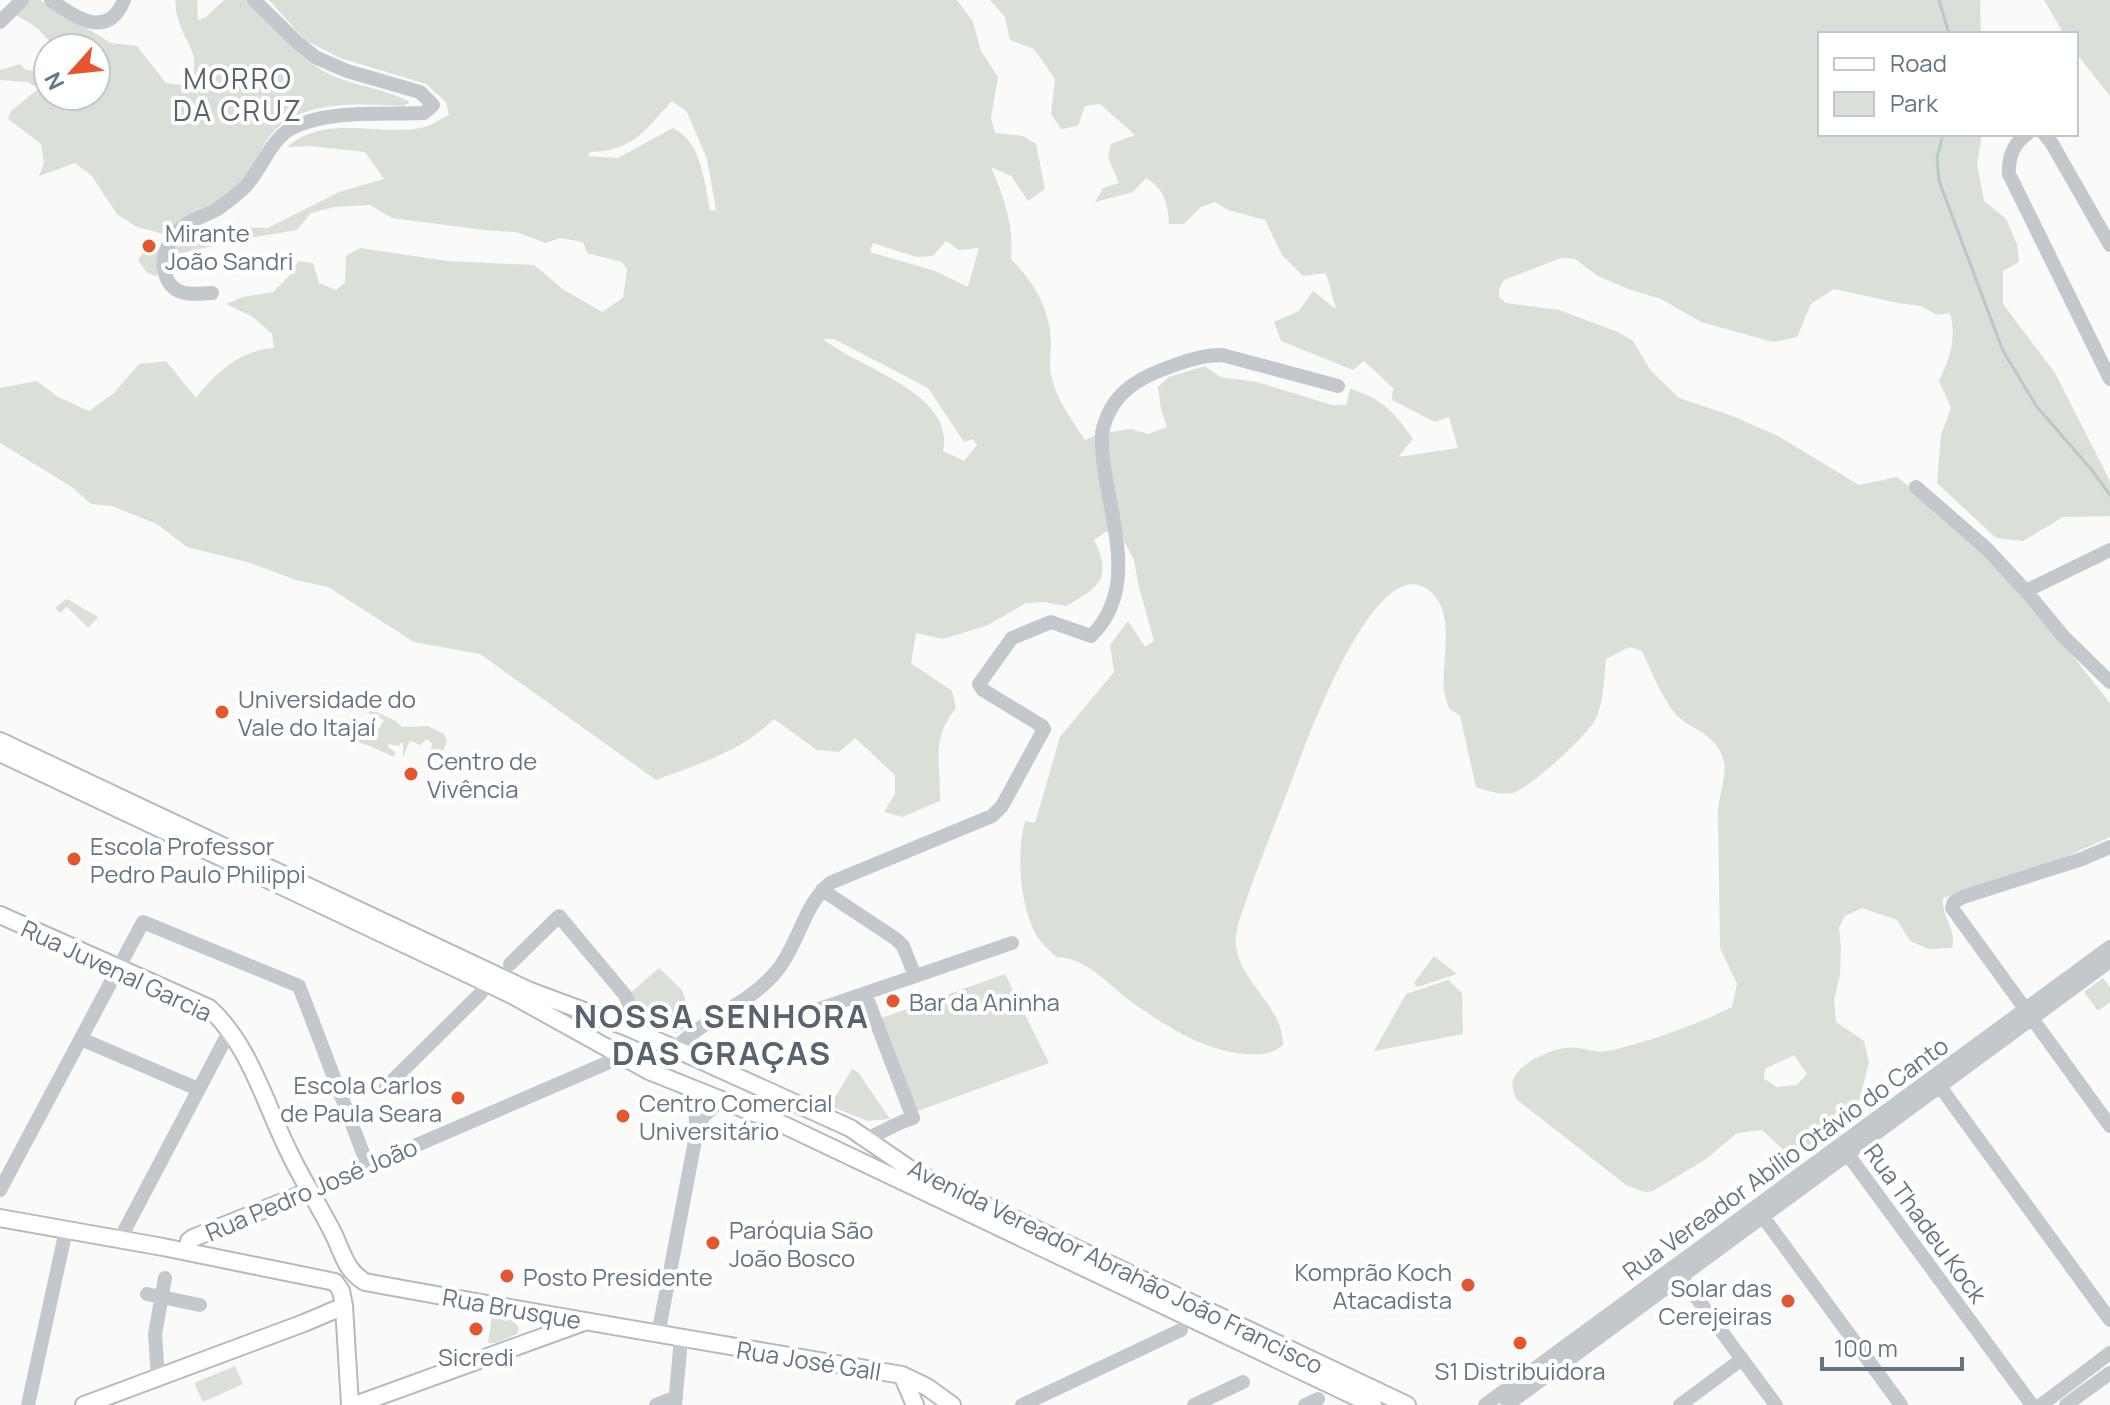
<svg xmlns="http://www.w3.org/2000/svg" width="2110" height="1405" viewBox="0 0 2110 1405" font-family="Manrope,sans-serif">
	<style>
		.green { fill: #dadfd7; fill-rule: evenodd }
		.lines { fill: none; stroke-linecap: round; stroke-linejoin: round }
		.stream { stroke: #bbc7cb; stroke-width: 3 }
		.major-casing { stroke: #b5babe; stroke-width: 20 }
		.minor { stroke: #c3c8cc; stroke-width: 14 }
		.major { stroke: #fff; stroke-width: 16 }
		.poi-dot { fill: #e4572e; stroke: #fff; stroke-width: 3 }
		.labels { text-anchor: middle; dominant-baseline: central; stroke-width: 8; stroke-linejoin: round; paint-order: stroke }
		.poi-label { font-size: 24px; fill: #657683; stroke: #fff; text-anchor: start }
		.street-label { font-size: 24px; fill: #657683; stroke: #fff }
		.quarter-label { font-size: 28px; letter-spacing: 2px; fill: #57646e; stroke: #fff }
		.district-label { font-size: 32px; font-weight: bold; letter-spacing: 2px; fill: #57646e; stroke: #fff }
	</style>
	<rect width="100%" height="100%" fill="#fafaf8"/>
	<!-- green -->
	<path class="green" d="M26,0H40L111,43L137,46L166,83L188,86C204,54 186,47 178,19C176,14 176,6 175,0H197L198,20L206,17L224,0H250C273,25 296,56 327,73C353,86 384,88 410,102L404,106C359,104 292,98 265,143C253,163 246,184 226,199C209,213 187,223 168,235L137,227L117,214L91,175L75,163L39,176L44,163L41,144L8,119L11,111L39,88L27,82L0,80V70L20,64L26,70L42,72L48,63V96H96V48H56L36,27L16,15Z
		M269,0H957L973,22L981,51L998,77L991,118L995,133L1023,136L1036,144L1045,189L1028,201L1011,176L991,167C1004,198 1014,224 1011,259C1034,283 1049,307 1051,341C1051,353 1048,368 1052,379C1058,401 1072,421 1085,440L1098,434L1131,429L1148,434L1167,427L1161,409L1158,387L1169,377L1205,366L1220,377L1257,382L1332,405H1346L1350,389C1381,397 1395,413 1413,439L1398,457L1458,448L1449,417L1435,422L1392,400L1393,388L1364,361L1353,370L1281,341L1274,322L1299,311L1313,291L1336,309L1326,273L1303,276L1282,255L1265,220L1228,210L1215,202L1201,207L1184,224H1169C1168,203 1164,189 1146,178L1133,192L1095,202L1103,188L1119,183L1108,158L1111,144L1135,135L1100,104L1085,106L1078,126L1061,129L1051,114L1055,79L1034,49L1010,40L1005,17L990,0H1980L1981,34H1820V134H1982L1977,164L1984,201L2006,219L2017,244L2019,262L2003,271V304L2055,373L2110,481V516L2063,517L2023,541L1996,538L1937,483L1941,435L1951,408L1939,381C1950,358 1957,338 1950,313L1937,315L1921,306L1898,303L1834,289L1811,304L1797,337L1773,342L1701,322L1661,299L1628,289L1598,276L1575,259L1561,258L1504,280L1499,289V297L1506,303L1559,310L1618,332L1633,341L1651,371L1679,398L1730,415L1778,436L1859,485L1897,477L1971,533L2013,580L2110,703V837L2054,862L1943,898C1941,917 1957,929 1952,948L1929,949L1910,941L1897,920L1862,908L1845,916L1839,928L1841,947L1840,975L1834,1000L1836,1022L1864,1041L1869,1062L1855,1117L1827,1144L1790,1156L1762,1130L1737,1133L1706,1159L1653,1191L1645,1192L1626,1185L1516,1099C1514,1093 1511,1087 1513,1080C1518,1064 1549,1050 1565,1048C1579,1045 1594,1054 1608,1051C1645,1043 1699,1024 1732,1007L1737,984L1720,948L1718,811C1719,797 1727,774 1724,762C1717,731 1687,730 1673,711C1660,693 1651,671 1642,651L1629,647L1606,659C1604,677 1604,703 1595,720C1587,736 1529,789 1512,793C1500,795 1487,791 1476,787L1460,716L1449,708C1447,702 1445,696 1444,691C1441,664 1455,617 1434,595C1377,533 1300,760 1287,793C1274,827 1260,861 1248,895C1245,906 1239,918 1237,930C1227,976 1284,1002 1283,1045C1272,1055 1258,1055 1243,1054C1201,1049 1168,1027 1133,1003C1108,985 1088,958 1056,957C1049,950 1040,942 1035,933C1020,903 1016,854 1025,821L1035,823L1060,737L1114,672L1110,645L1128,621L1145,647L1154,641L1138,583L1134,560L1120,533L1105,532L1094,540C1113,579 1099,587 1066,606L1044,602L1026,603L988,625L943,639L916,633L911,663L952,691L956,708C930,740 941,763 940,801L902,817L884,812L895,794V775L855,738L839,752L817,750L774,719C739,753 700,763 656,780L480,654L414,642L328,587L296,580L251,563L187,547L157,524L112,506L91,504L72,487L0,443V388L37,381L58,397L89,411L113,394L139,364L166,361L196,398C216,372 241,350 274,348L272,334L253,317L226,304L243,297L273,292L290,275L298,261L313,263L319,283L336,290L345,283L346,256L360,248L447,261L534,265L564,290L602,312L623,298L627,270L622,262L587,253L583,242L560,238L546,243L516,232L484,230L392,218L370,205L334,207L311,213L297,230L249,238L182,253L169,262L156,276L147,273L138,260L147,247L158,250L178,245L190,233L208,227L268,228L339,192L384,179L365,152L311,146L287,147C325,114 376,136 421,128C430,127 440,119 449,115L446,102L426,84L340,58L305,40ZM672,101L687,112L707,159L716,210L710,211C705,183 701,141 673,128L618,158L587,156L591,152C633,151 646,129 672,101ZM946,241L959,250L979,248L968,287L935,271L870,252L873,243L916,257L933,256ZM823,339H834L928,388L964,442L973,439L977,445L964,461L943,451C956,393 858,368 823,339ZM1794,1055L1807,1074L1797,1085L1777,1087L1764,1079L1765,1069Z
		M2044,0H2110V96L2076,53V34H2064Z
		M66,599L69,600L98,617L88,628L67,607L60,613L55,608Z
		M368,708L396,721L402,727L428,726L444,734L447,742L440,757L431,750L432,743L427,739L420,745L410,741L403,757V743H400L399,746L388,744V747L395,752L394,757L370,746L340,737L349,718L373,730L375,728L379,729L384,720L366,712Z
		M1434,956L1457,974L1417,987L1414,983Z
		M659,968L682,990L693,1023L676,1033L644,1020L627,996Z
		M1005,974L1049,1063L915,1112L879,1019Z
		M2103,978L2110,987V1002L2098,1011L2084,992Z
		M1448,980L1462,993L1463,1034L1374,1051L1406,994Z
		M852,1069L858,1072L890,1119L868,1121L830,1106Z
		M492,1316L514,1321L519,1328L517,1334L496,1343H488Z
		M235,1366L243,1384L203,1402L194,1383Z"/>
	<g class="lines">
		<!-- stream -->
		<path class="stream" d="M1939,0L1949,34
			M1943,134L1937,158L1939,181L2003,351L2037,407L2091,469L2110,495"/>
		<defs>
			<path id="major" d="M0,741L530,991L627,1027L850,1128L910,1169L936,1182L1407,1405
				M0,753L512,995L649,1071L784,1125L1373,1405
				M0,915L209,1008C250,1045 265,1104 289,1152C302,1180 319,1205 333,1233C343,1253 345,1270 365,1282C544,1315 723,1345 902,1375L927,1387L952,1405
				M0,1218L163,1247L335,1282L341,1291L344,1306L350,1405
				M188,1252L189,1241L193,1238L310,1191
				M902,1375L915,1405
				M84,1405L304,1323L344,1306
				M355,1405L584,1322"/>
		</defs>
		<!-- major casing -->
		<use href="#major" class="major-casing"/>
		<!-- minor -->
		<path class="minor" d="M51,0C75,18 108,40 124,0
			M0,22L22,0
			M2027,134C2013,144 2008,157 2009,174L2110,379
			M2044,134L2051,142L2110,245
			M212,293C196,294 177,297 168,281C157,260 169,235 188,223C197,218 207,215 216,210C227,203 236,195 245,187C261,170 270,141 290,129C327,109 384,115 424,113L433,105L420,92L347,71L315,57L298,43L254,0
			M1916,487L1987,549L2026,591L2063,636L2110,682
			M2026,591L2110,550
			M2110,847L2082,859L1963,897L1954,902L1952,908L2110,1126
			M822,890L896,939L903,946L915,976
			M510,964L559,916L625,995L629,1004L627,1027
			M865,993L913,1118C895,1123 883,1133 867,1138
			M819,1009L1012,943
			M81,1039L198,1089
			M675,1049C705,1017 752,1004 779,968C799,942 804,905 830,883L992,816L1002,806L1044,729L1042,726L983,690L979,684L1012,638L1051,622L1091,636C1147,582 1099,498 1102,433C1110,394 1137,378 1172,366C1189,360 1204,355 1222,355L1338,386
			M1936,1081L2110,1320
			M386,1087L481,993
			M697,1130L703,1117L720,1101
			M1843,1148L2032,1405
			M0,1190L143,922L299,986L368,1166
			M310,1191L607,1063L617,1055
			M1758,1210L1901,1405
			M120,1239L229,1032
			M1676,1270L1776,1405
			M147,1294L200,1305
			M658,1335L697,1130L694,1098L689,1089
			M158,1378L155,1334L165,1278
			M28,1405L66,1230
			M656,1405L676,1397
			M675,1405L681,1339
			M1022,1405L1181,1330
			M1194,1405L1243,1382
			M1305,1405L1318,1399
			M1485,1405L2110,947
			M1507,1405L2110,961
			M1680,1405L1742,1359
			M2041,1405L2110,1353
			M2066,1405L2110,1373"/>
		<!-- major -->
		<use href="#major" class="major"/>
	</g>
	<!-- markers -->
	<g class="poi-dot">
		<circle cx="149" cy="246" r="8"/>
		<circle cx="222" cy="712" r="8"/>
		<circle cx="411" cy="774" r="8"/>
		<circle cx="74" cy="859" r="8"/>
		<circle cx="893" cy="1001" r="8"/>
		<circle cx="458" cy="1098" r="8"/>
		<circle cx="623" cy="1116" r="8"/>
		<circle cx="713" cy="1243" r="8"/>
		<circle cx="507" cy="1276" r="8"/>
		<circle cx="1468" cy="1285" r="8"/>
		<circle cx="1788" cy="1301" r="8"/>
		<circle cx="476" cy="1329" r="8"/>
		<circle cx="1520" cy="1343" r="8"/>
	</g>
	<g class="labels">
		<!-- poi labels -->
		<g class="poi-label">
			<text x="165" y="232">Mirante<tspan x="165" dy="28">João Sandri</tspan></text>
			<text x="238" y="698">Universidade do<tspan x="238" dy="28">Vale do Itajaí</tspan></text>
			<text x="427" y="760">Centro de<tspan x="427" dy="28">Vivência</tspan></text>
			<text x="90" y="845">Escola Professor<tspan x="90" dy="28">Pedro Paulo Philippi</tspan></text>
			<text x="909" y="1001">Bar da Aninha</text>
			<text x="442" y="1084" text-anchor="end">Escola Carlos<tspan x="442" dy="28">de Paula Seara</tspan></text>
			<text x="639" y="1102">Centro Comercial<tspan x="639" dy="28">Universitário</tspan></text>
			<text x="729" y="1229">Paróquia São<tspan x="729" dy="28">João Bosco</tspan></text>
			<text x="1452" y="1271" text-anchor="end">Komprão Koch<tspan x="1452" dy="28">Atacadista</tspan></text>
			<text x="523" y="1276">Posto Presidente</text>
			<text x="1772" y="1287" text-anchor="end">Solar das<tspan x="1772" dy="28">Cerejeiras</tspan></text>
			<text x="476" y="1356" text-anchor="middle">Sicredi</text>
			<text x="1520" y="1370" text-anchor="middle">S1 Distribuidora</text>
		</g>
		<!-- street labels -->
		<g class="street-label">
			<text transform="translate(117 970) rotate(25)">Rua Juvenal Garcia</text>
			<text transform="translate(1785 1158) rotate(-36)">Rua Vereador Abílio Otávio do Canto</text>
			<text transform="translate(311 1189) rotate(-23)">Rua Pedro José João</text>
			<text transform="translate(1926 1223) rotate(54)">Rua Thadeu Kock</text>
			<text transform="translate(1116 1266) rotate(26)">Avenida Vereador Abrahão João Francisco</text>
			<text transform="translate(512 1308) rotate(10)">Rua Brusque</text>
			<text transform="translate(809 1360) rotate(9)">Rua José Gall</text>
		</g>
		<!-- quarter labels -->
		<g class="quarter-label">
			<text x="238" y="78">MORRO<tspan x="238" dy="32">DA CRUZ</tspan></text>
		</g>
		<!-- district labels -->
		<g class="district-label">
			<text x="722" y="1016">NOSSA SENHORA<tspan x="722" dy="37">DAS GRAÇAS</tspan></text>
		</g>
	</g>
	<!-- legend -->
	<rect x="1818" y="32" width="260" height="104" fill="#ffffff" stroke="#c1c8cd" stroke-width="2"/>
	<rect x="1834" y="58" width="40" height="12" fill="#ffffff" stroke="#c1c8cd" stroke-width="2"/>
	<text x="1890" y="72" font-size="24" fill="#657683">Road</text>
	<rect x="1834" y="92" width="40" height="24" fill="#dadfd7" stroke="#c1c8cd" stroke-width="2"/>
	<text x="1890" y="112" font-size="24" fill="#657683">Park</text>
	<!-- north arrow -->
	<g transform="translate(72 72) rotate(243)"><circle r="38" fill="#ffffff" stroke="#c1c8cd" stroke-width="2"/>
	<path d="M0-6L14 30L0 20L-14 30Z" fill="#e4572e"/>
	<text y="-12" font-size="22" font-weight="bold" text-anchor="middle" fill="#657683">N</text>
	</g>
	<!-- scale -->
	<path d="M1822 1357v12h140v-12" fill="none" stroke="#657683" stroke-width="4"/>
	<text x="1834" y="1357" font-size="24" fill="#657683" stroke="#ffffff" stroke-width="6" paint-order="stroke">100 m</text>
</svg>
